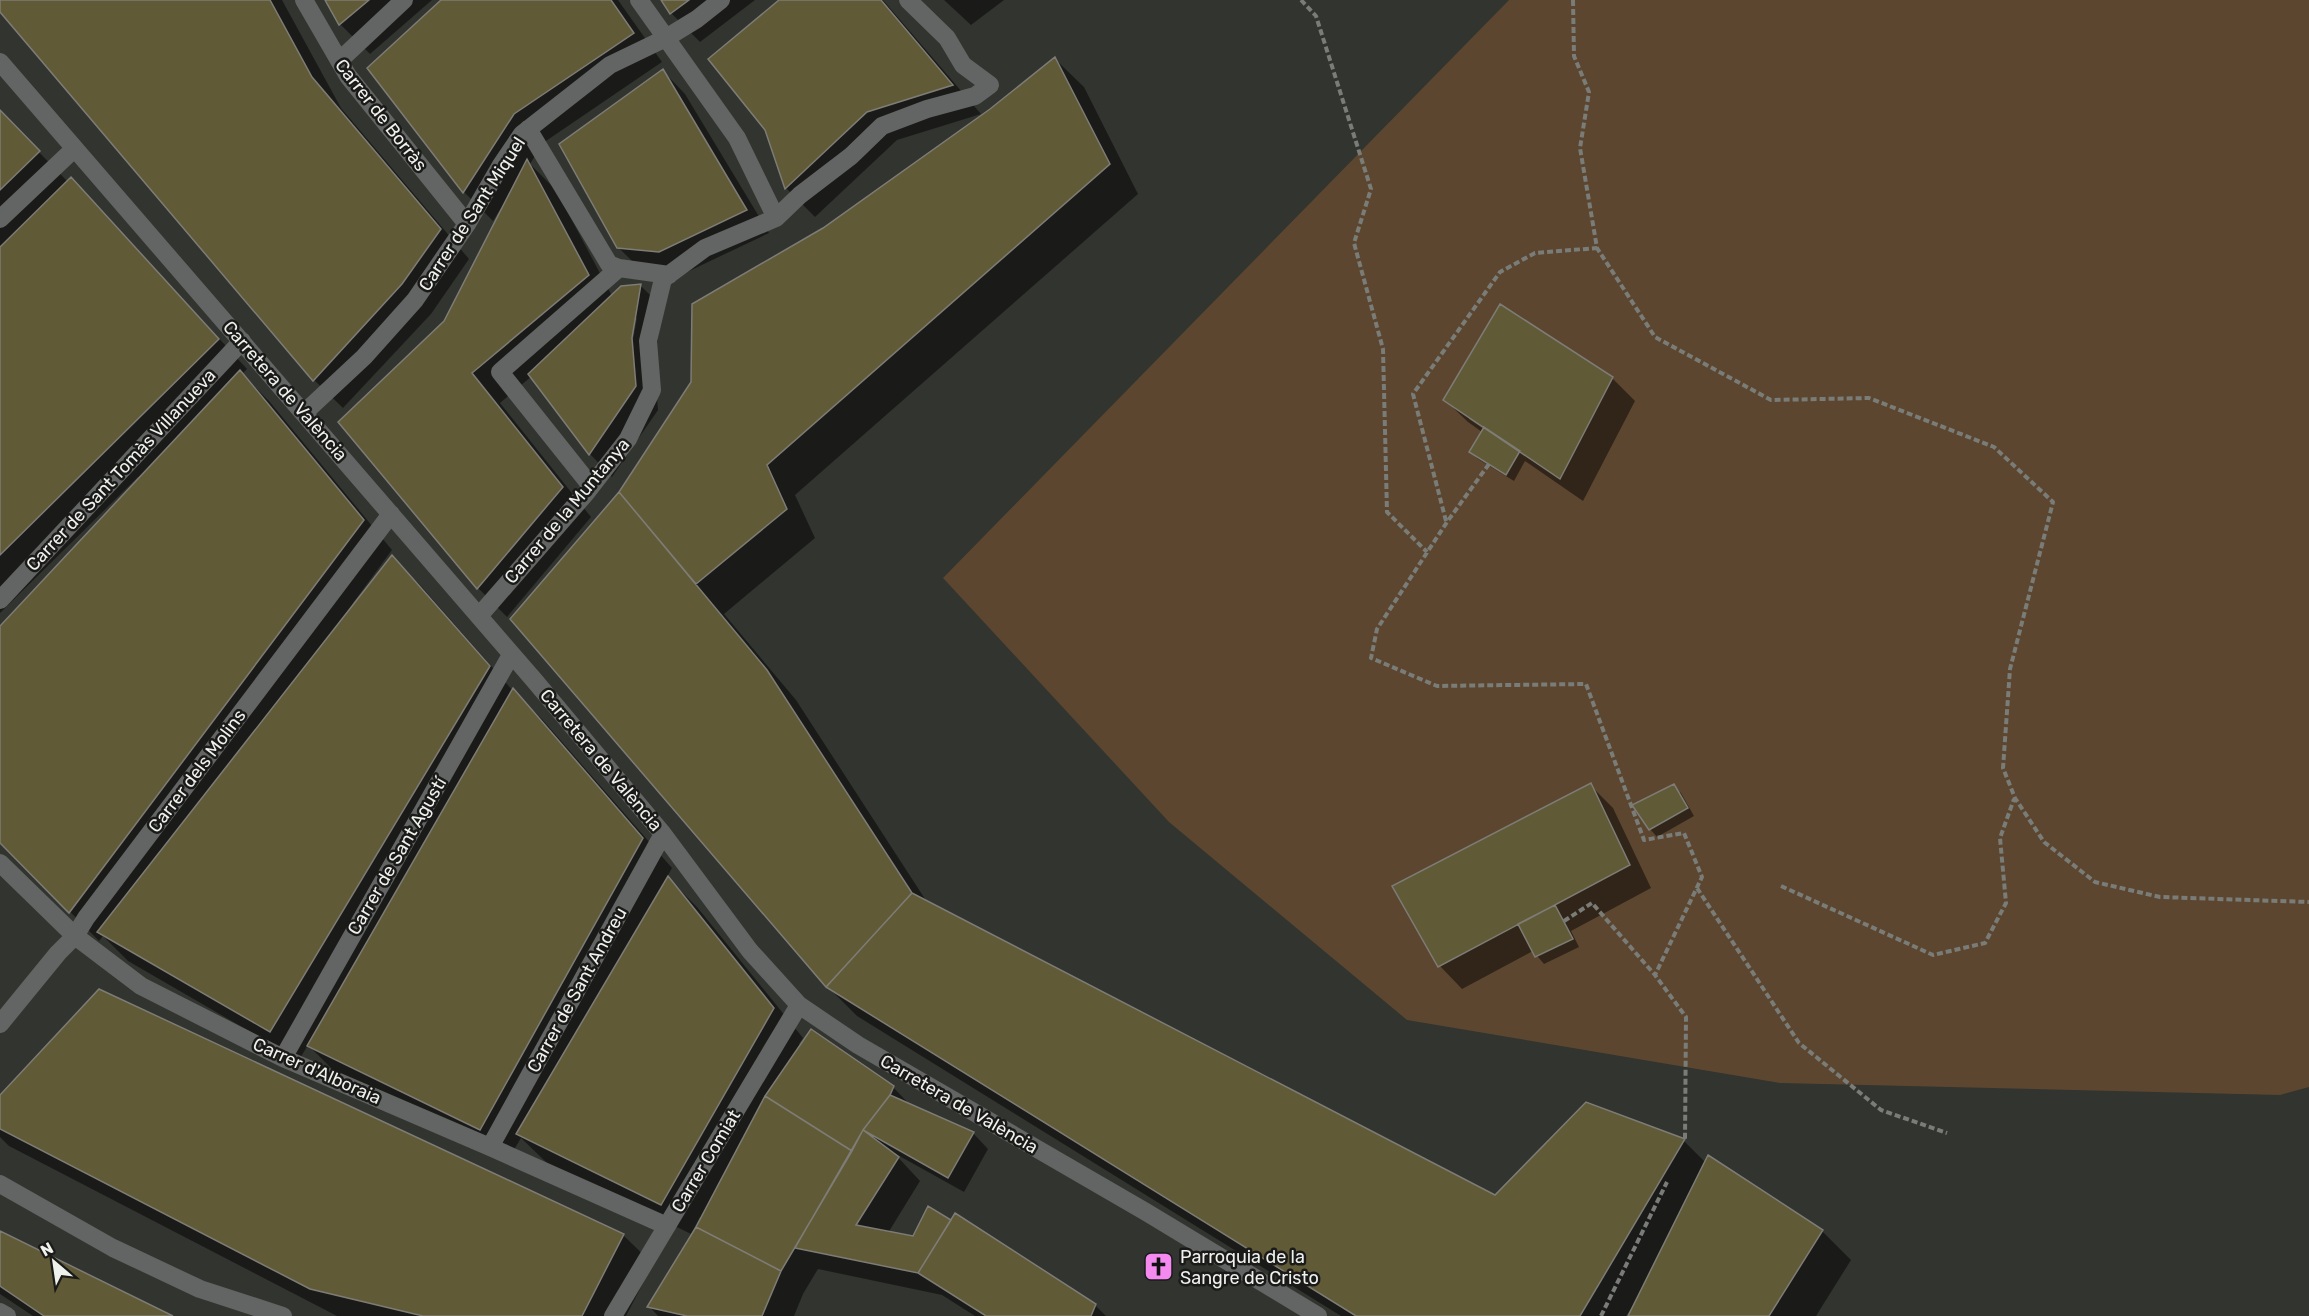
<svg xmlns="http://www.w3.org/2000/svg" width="2309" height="1316" viewBox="0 0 2309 1316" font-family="Rubik,sans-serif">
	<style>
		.green { fill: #5c4630 }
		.shadow { fill: #0007; fill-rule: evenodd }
		.building { fill: #615a37; stroke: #7d7c76; stroke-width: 1.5 }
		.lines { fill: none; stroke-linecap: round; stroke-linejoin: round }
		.path { stroke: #797c77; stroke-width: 4; stroke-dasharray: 6 3; stroke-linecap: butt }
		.minor { stroke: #626563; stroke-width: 18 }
		.labels { text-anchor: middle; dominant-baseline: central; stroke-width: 5; stroke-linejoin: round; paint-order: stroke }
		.street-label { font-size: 18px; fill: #eff1ed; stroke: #1a1b19 }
		.poi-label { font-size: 18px; fill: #eff1ed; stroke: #1a1b19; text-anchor: start }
	</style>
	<rect width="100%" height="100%" fill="#31342f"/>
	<!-- green -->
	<path class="green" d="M1509,0H2309V1087L2280,1095L1780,1083L1407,1020L1169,822L943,578Z"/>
	<!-- shadow -->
	<path class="shadow" d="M0,0H282L341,108L469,259L431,314L343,408L314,380L0,10Z
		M327,0H432L370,54L341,25Z
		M443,0H618L662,62L543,143L530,164L556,190L612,296L640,285L663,308L654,361L658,410L612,477L590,454L532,376L500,403L591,517L507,617L478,588L340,423L445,322L503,209L501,208L493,221L464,192L369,68ZM634,318H637L632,345H629Z
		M663,0H755L700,42L671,13Z
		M782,0H883L981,114L897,140L815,217L786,188L766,129Z
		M944,0H1004L971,25Z
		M1055,59L1084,87L1138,194L795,495L815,538L724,614L796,700L927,902L1495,1197L1586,1104L1684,1141L1706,1163L1709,1157L1822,1231L1851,1260L1816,1316H1630L1634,1308L1632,1307L1626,1316H1341L857,1016L827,986L620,493L692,382L824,229L991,111Z
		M663,71L685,94L769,233L683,274L641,270L618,247Z
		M0,112L68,182L71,179L100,208L247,369L242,374L269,401L392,550L353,603L355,605L392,557L421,586L513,691L542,719L672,868L667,877L697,907L803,1038L799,1044L893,1087L912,1107L973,1133L988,1149L964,1192L894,1153L920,1181L888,1233L1095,1305L1106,1316H975L942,1295L818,1269L803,1294L794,1316H658L649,1306L702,1218L700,1217L691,1234L547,1163L521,1138L509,1158L338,1075L308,1045L299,1060L128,961L103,936L99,941L0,841V628L140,479L138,477L0,613Z
		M1500,306L1612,378L1635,401L1583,501L1525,461L1514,481L1478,459L1470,452L1482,432L1468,422L1445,400ZM1469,415L1486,427L1484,429L1469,419Z
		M1590,785L1613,808L1651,888L1571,931L1579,947L1544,964L1533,951L1462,989L1440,966Z
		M1673,786L1681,793L1694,816L1657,837L1650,829Z
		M0,1097L623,1235L653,1264L626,1316H337L9,1146L0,1137Z
		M0,1232L169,1316H33L0,1294Z"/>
	<!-- building -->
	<path class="building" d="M0,0H270L312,77L441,229L402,284L313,381L0,12Z
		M325,0H369L339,25Z
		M441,0H611L634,33L514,114L463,193L367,68Z
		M661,0H689L670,14Z
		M779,0H881L953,85L867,112L785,189L765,130L708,59Z
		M1055,57L1110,164L767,465L787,509L696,584L619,492L691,382L692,304L823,228L990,109Z
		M663,69L747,210L659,252L617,248L559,144Z
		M0,110L40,151L0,190Z
		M527,159L589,275L472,373L563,487L477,589L338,422L444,321Z
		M71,177L219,339L0,555V247Z
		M641,284L632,338L636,386L589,455L528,374L621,286Z
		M1500,304L1613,377L1560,479L1443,400Z
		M240,370L364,520L69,913L0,843V626Z
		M1484,427L1520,451L1506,475L1469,452Z
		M619,492L767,670L912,893L826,987L510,619Z
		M392,555L490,666L270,1032L97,932Z
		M513,688L643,838L480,1130L307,1046Z
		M1591,783L1630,865L1438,967L1392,886Z
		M1674,784L1688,808L1649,830L1632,805Z
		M668,876L774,1008L661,1205L516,1134Z
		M912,893L1495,1195L1586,1102L1685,1139L1580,1316H1356L826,987Z
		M1555,905L1573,939L1535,957L1518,924Z
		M99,989L624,1234L582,1316H423L310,1289L0,1129V1095Z
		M811,1029L894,1086L890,1095L863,1130L852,1151L765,1096Z
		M890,1095L974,1132L948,1178L863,1130Z
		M765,1096L852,1151L781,1271L696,1227Z
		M863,1130L899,1157L856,1225L913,1236L928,1206L951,1220L918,1273L795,1248Z
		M1708,1155L1823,1230L1769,1316H1628Z
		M955,1213L1096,1304L1091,1316H986L918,1273Z
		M696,1227L781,1271L762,1316H687L647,1307Z
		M0,1231L173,1316H44L0,1286Z"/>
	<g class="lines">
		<!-- path -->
		<path class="path" d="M1301,0L1316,16L1371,189L1354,243L1383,349L1387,512L1427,552
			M1573,0L1574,56L1589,92L1580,148L1597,248L1655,337L1771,400L1869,398L1994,447L2053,502L2010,669L2003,768L2015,798L2044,842L2095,882L2160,897L2309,902
			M1489,464L1447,522L1377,629L1371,658L1437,686L1586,684L1644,840L1684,833L1702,877L1655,975L1686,1017L1685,1139
			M1446,521L1413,394L1500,272L1535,253L1597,248
			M1781,886L1933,955L1985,943L2006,903L2000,838L2014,799
			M1697,888L1799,1043L1881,1110L1947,1133
			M1564,921L1592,903L1655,975
			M1601,1316L1667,1182"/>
		<!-- minor -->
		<path class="minor" d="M304,0L348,76L467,224
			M639,0L737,138L776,218
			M339,61L404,0
			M0,62L534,680L663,834L750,951L799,1005L858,1045L1146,1212L1318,1316
			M528,129L609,264L619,268L669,275
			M0,219L74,149
			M304,413L364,357L415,300L467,224L501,165L522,134L610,65L666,38L697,19L721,0
			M591,486L500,372L619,268
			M0,600L242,341
			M479,616L586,493L628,439L652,390L648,341L663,279L705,248L776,218L800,195L851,156L882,126L927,109L975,96L990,85L963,65L947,38L908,0
			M0,863L75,936L141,986L283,1058L490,1147L667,1226
			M0,1024L58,953L75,936L86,918L391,514
			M283,1058L511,655
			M490,1147L663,834
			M0,1184L113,1248L200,1289L283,1316
			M0,1312L7,1316
			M613,1316L799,1005"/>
	</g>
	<!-- icons -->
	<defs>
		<symbol id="church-square" viewBox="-11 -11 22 22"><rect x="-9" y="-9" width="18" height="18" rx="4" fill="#f489f0" stroke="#1a1b19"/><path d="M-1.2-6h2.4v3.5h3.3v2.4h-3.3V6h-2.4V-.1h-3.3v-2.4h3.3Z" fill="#111"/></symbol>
	</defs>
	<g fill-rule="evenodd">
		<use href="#church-square" x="1142" y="1250" width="33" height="33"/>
	</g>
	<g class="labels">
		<!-- street labels -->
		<g class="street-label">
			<text transform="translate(381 115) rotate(52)">Carrer de Borràs</text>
			<text transform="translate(472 214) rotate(-57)">Carrer de Sant Miquel</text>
			<text transform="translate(285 391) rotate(49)">Carretera de València</text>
			<text transform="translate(121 470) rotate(-47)">Carrer de Sant Tomàs Villanueva</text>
			<text transform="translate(567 511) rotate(-50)">Carrer de la Muntanya</text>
			<text transform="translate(601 760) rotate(50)">Carretera de València</text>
			<text transform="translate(197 771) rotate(-53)">Carrer dels Molins</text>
			<text transform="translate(397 856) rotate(-60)">Carrer de Sant Agustí</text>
			<text transform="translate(577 990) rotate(-61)">Carrer de Sant Andreu</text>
			<text transform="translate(317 1071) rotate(24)">Carrer d'Alboraia</text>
			<text transform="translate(959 1104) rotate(30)">Carretera de València</text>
			<text transform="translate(706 1161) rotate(-59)">Carrer Comiat</text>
		</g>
		<!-- poi labels -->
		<g class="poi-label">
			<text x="1180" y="1257">Parroquia de la<tspan x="1180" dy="21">Sangre de Cristo</tspan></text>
		</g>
	</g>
	<!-- north arrow -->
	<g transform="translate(54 1262) rotate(331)" stroke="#1a1b19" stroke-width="4.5" paint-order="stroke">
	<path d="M0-4.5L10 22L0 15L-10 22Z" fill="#eff1ed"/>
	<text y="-9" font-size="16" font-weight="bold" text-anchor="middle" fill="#eff1ed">N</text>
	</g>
</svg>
